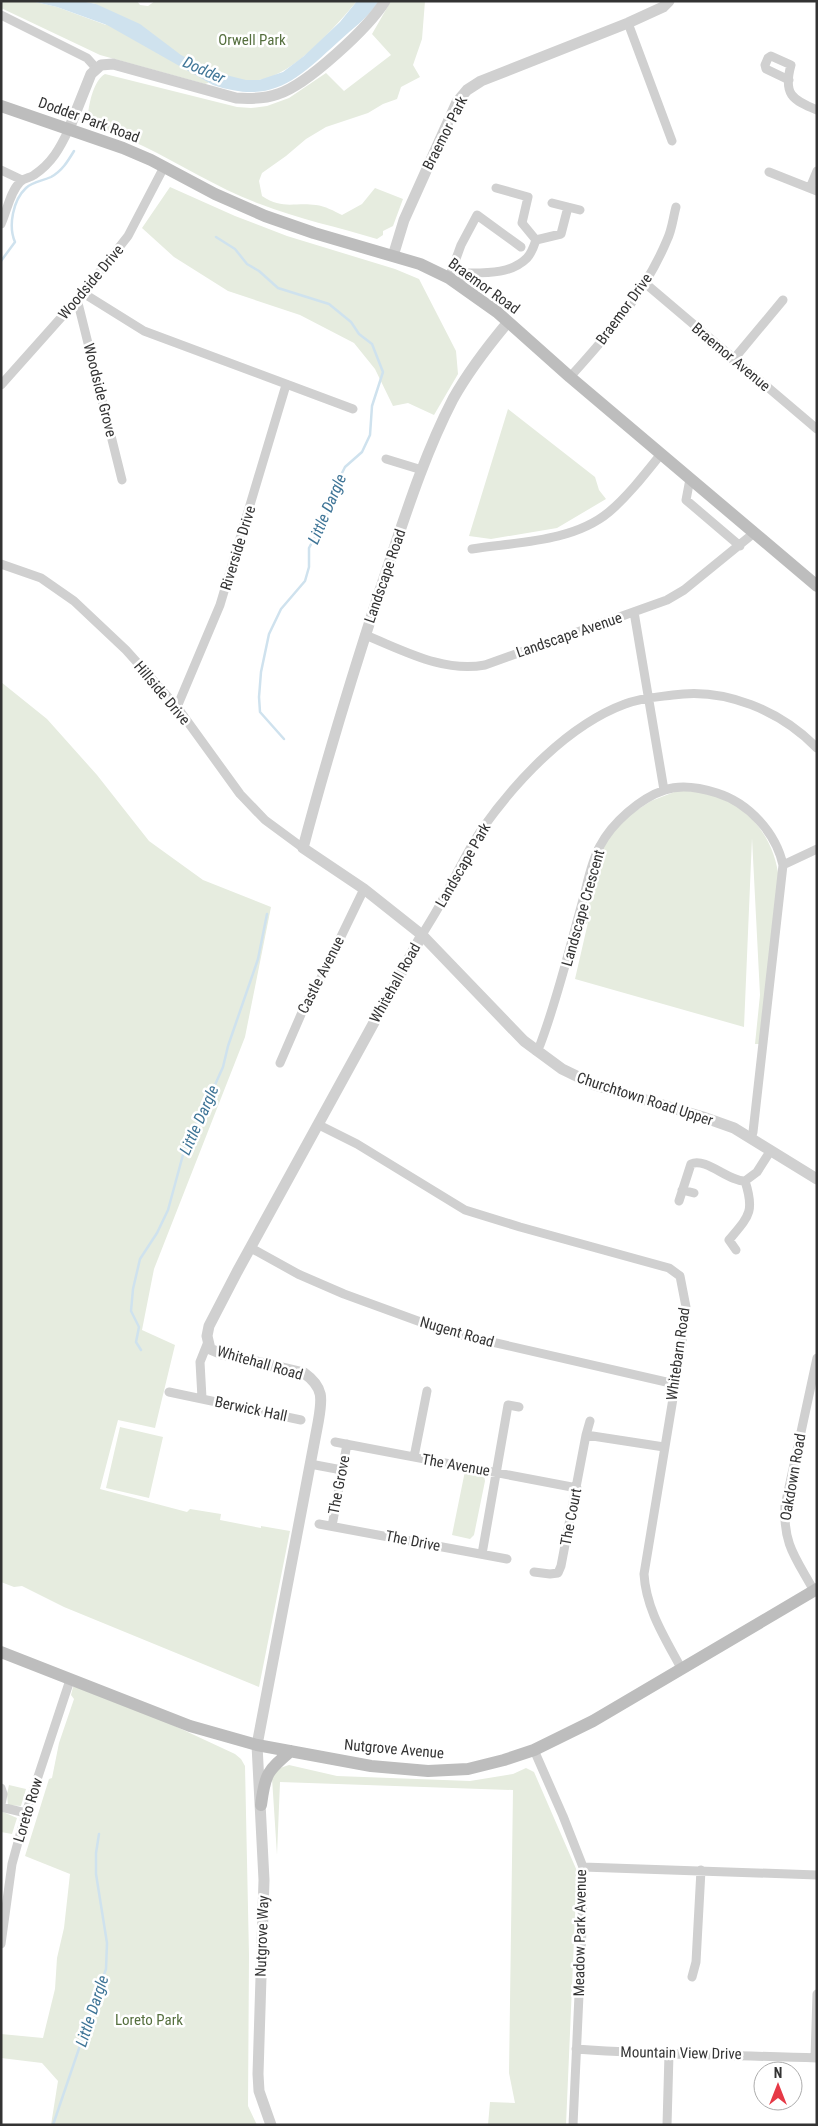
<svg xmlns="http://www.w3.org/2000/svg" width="818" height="2126" viewBox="0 0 818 2126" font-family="'Roboto Condensed',sans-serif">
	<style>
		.green { fill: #e6ecdf }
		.water { fill: #cfe2ee }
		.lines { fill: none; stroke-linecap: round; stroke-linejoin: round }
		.stream { stroke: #cfe2ee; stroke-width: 2.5 }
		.minor { stroke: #d0d0d0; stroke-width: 9 }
		.tertiary { stroke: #d0d0d0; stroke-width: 11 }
		.secondary { stroke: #bdbdbd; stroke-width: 12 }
		.labels { text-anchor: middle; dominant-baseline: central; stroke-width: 5; stroke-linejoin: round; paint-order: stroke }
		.park-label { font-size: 15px; fill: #56703f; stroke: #fff }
		.street-label { font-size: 15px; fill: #333; stroke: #fff }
		.water-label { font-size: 16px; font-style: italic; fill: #3f7597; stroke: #fff }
	</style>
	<rect width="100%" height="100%" fill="#fff"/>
	<!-- green -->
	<path class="green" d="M1,1H31L57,7L106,25L96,4L81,1H137L140,5L148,6L155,1H357C335,27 294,75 259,80C244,83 228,77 214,72L208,83L205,84L100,55L1,8Z
		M391,1H425L422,39L413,65L420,77L401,87L397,99L383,104L368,113L326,127L306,139L286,156L262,173L259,181L262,196C283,210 294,202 316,205C325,206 334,211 342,215L362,204L375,188L403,199L393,226L383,231V235L377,239C338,227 298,219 260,204C219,189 182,165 143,146C127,138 96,130 88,115C89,103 94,80 105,74L237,107L251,108L267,106L289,98L326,73L344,91L391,55L372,34Z
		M170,187L235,216L287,236L395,269L419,279L456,351L458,374L434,415L408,403L393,406L375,369L354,343L300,315L228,291L174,257L142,228Z
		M508,409L595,477L599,490L606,499L557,528L491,539L469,536Z
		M1,682L47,719L97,775L149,841L203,880L271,907L245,1037L154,1269L142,1330L175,1345L155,1428L118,1420L100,1489L187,1512L190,1509L221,1514L220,1520L261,1528V1526L290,1531L259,1687L64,1607L22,1586L14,1587L1,1582Z
		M677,791C732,788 774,826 779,880L760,1044H755L760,995L752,838L744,1027L575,979L589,918L587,924H582L603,846L625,818L651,801Z
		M120,1427L163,1437L149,1498L106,1488Z
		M465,1471L484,1475L485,1481L474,1535L470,1539L452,1535Z
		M78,1681L235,1754L241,1759L245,1766L249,1955L248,2106L257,2125H51L58,2081L42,2063L1,2058V2034L43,2038L55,1989L57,1958L64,1928L70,1874L25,1856L49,1779L52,1778L59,1743L74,1699L71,1695L73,1687Z
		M289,1765L337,1776L470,1781L513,1774L526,1768L534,1772L577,1871L566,2125H488L490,2102L515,2103L509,2073L513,1790L280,1782L277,1855L272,1778L277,1769Z
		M9,1785L26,1789L21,1806L8,1805L7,1794Z
		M1,1811L17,1818L12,1834L1,1832Z"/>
	<!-- water -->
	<path class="water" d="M31,1H81L96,4L140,24L181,55L214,72L246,80H259L283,72L304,56L340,22L357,1H379C369,17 352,29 338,42C296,80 273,105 213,85L107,25L57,7Z"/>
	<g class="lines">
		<!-- stream -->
		<path class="stream" d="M216,237L235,249L247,264L259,271L278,288L329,304L351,322L359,334L372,344L383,372L372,406L370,435L362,452L345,467L335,487L331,507L309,548V567L305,581L281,609L269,634L261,672L259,697L260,712L284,739
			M1,261L15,242C8,226 13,200 26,188C33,181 43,181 51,177C62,171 68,161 74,151
			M141,1350L136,1342L139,1327L131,1311L133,1289L140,1259L157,1233L168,1210L187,1140L200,1118L223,1067L228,1046L258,959L267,914
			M53,2125L106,1969L107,1943L96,1874V1853L99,1834"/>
		<!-- minor -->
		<path class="minor" d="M1,15L87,58L96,68
			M628,23L672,141
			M789,80L766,69L765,65L768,58L771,56L791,65C783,94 792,100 817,110
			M1,170L22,180
			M769,172L817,191
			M496,188L528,197L522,223L536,240
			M810,188L817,171
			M552,203L580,210
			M1,224C7,211 10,192 20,182C24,178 30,178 34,175C52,163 60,148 69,129
			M449,278L461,245L477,215L521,247
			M458,284L466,273C487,273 511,274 527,258C531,254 534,246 536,240L561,234L568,207
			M646,284L817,429
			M83,293L144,331L353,409
			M77,299L122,480
			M733,360L783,300
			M570,377C608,335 645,293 667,240C672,230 673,218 676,207
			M1,385L83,293L128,236L164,167
			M386,459L422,470
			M690,479L686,500L740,546
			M472,549C517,542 573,542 609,512C628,496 645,474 661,454
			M1,564L41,578L74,601L126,650L177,707L240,794L265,820L303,848
			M634,612L664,790
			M365,635C403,650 443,673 485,665L667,600L684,590L754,533
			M177,707L220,605L286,385
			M783,865L817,849
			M422,935C429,923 437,911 443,899C456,876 467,851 482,829C516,781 568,725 625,704C640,698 658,697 673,695C725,687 781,711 817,748
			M536,1051L540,1045C557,1000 568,954 581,907C587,887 590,864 600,846C612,823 640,798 665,790C682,784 701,788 717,793C749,803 776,833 783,865L753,1132L751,1138
			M280,1063L306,1003L320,980L364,889
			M319,1125L357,1144L465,1210L520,1227L669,1268L680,1276L686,1307L682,1344L644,1574C646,1609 665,1638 681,1668
			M682,1190L694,1193
			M679,1201L691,1164C706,1157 729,1182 745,1181L757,1172L771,1150
			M251,1248L298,1274L344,1294L448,1332L675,1384
			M736,1250L729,1240C749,1216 755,1212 745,1181
			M169,1392L301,1420
			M202,1398L200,1362L208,1342
			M586,1435L590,1421
			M335,1442L577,1488
			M414,1457L427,1391
			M310,1464L342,1470
			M319,1524L507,1559
			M332,1526L347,1444
			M482,1554L508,1405L519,1407
			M534,1572L550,1574L558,1573L561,1566L586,1435L664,1447
			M814,1591C796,1558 783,1545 785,1506L817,1358
			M534,1750L563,1816L583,1867L582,1930L573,2125
			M1,1788L3,1794L1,1804
			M1,1807L26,1813
			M583,1867L817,1875
			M1,1944L12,1864L26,1813L70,1680
			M692,1977L696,1962L701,1870
			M576,2049C656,2055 736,2055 817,2058
			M815,2058L817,1994
			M667,2125L669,2054"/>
		<!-- tertiary -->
		<path class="tertiary" d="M69,129L91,74L101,65L113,64L236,98C250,99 264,99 278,94C307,85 369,27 385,1
			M393,256L404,220L457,102L467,90L481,81L628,23L663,7L669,1
			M508,322C488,346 468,372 453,399C422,459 402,526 380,590C352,676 326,761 303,848L364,889L422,935L524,1041L562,1069L595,1085L703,1117L734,1128L817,1179
			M271,2125L259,2091L258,2074L264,1880L257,1745L318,1423C322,1400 325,1388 304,1373L222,1354L210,1349L207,1336L209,1326L237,1272L422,935"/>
		<!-- secondary -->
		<path class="secondary" d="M1,106L123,148L151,160L215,194L265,216L314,233L420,264L449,278L497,312L570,377L817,586
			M1,1652L190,1726L257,1745L371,1766L428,1771L468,1769L504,1760L534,1750L593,1721L817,1589
			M261,1805C265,1774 267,1771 291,1751"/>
	</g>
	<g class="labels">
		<!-- park labels -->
		<g class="park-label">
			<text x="252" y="40">Orwell Park</text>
			<text x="149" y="2020">Loreto Park</text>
		</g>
		<!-- street labels -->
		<g class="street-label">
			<text transform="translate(89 120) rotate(20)">Dodder Park Road</text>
			<text transform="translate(445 133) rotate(-63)">Braemor Park</text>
			<text transform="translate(91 282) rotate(-50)">Woodside Drive</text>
			<text transform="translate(484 286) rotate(36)">Braemor Road</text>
			<text transform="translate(624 309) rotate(-54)">Braemor Drive</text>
			<text transform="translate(731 357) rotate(40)">Braemor Avenue</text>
			<text transform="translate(100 390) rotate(76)">Woodside Grove</text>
			<text transform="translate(238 548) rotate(-73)">Riverside Drive</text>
			<text transform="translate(385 576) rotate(-71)">Landscape Road</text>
			<text transform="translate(569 635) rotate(-19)">Landscape Avenue</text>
			<text transform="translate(162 693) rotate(50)">Hillside Drive</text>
			<text transform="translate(463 865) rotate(-60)">Landscape Park</text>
			<text transform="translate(583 908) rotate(-74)">Landscape Crescent</text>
			<text transform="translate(321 975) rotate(-63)">Castle Avenue</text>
			<text transform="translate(395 983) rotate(-61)">Whitehall Road</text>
			<text transform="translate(645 1099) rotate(18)">Churchtown Road Upper</text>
			<text transform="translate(457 1332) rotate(16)">Nugent Road</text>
			<text transform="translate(678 1354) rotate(-82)">Whitebarn Road</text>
			<text transform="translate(260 1363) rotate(16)">Whitehall Road</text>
			<text transform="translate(251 1409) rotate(12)">Berwick Hall</text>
			<text transform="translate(456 1465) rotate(10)">The Avenue</text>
			<text transform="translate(793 1477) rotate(-80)">Oakdown Road</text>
			<text transform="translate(339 1485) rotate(-79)">The Grove</text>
			<text transform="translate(571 1517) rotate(-79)">The Court</text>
			<text transform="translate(413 1541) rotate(11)">The Drive</text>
			<text transform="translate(394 1749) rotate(5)">Nutgrove Avenue</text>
			<text transform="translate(28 1810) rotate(-73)">Loreto Row</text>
			<text transform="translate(580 1933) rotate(-89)">Meadow Park Avenue</text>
			<text transform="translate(262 1936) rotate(-88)">Nutgrove Way</text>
			<text transform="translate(681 2053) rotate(1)">Mountain View Drive</text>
		</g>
		<!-- water labels -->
		<g class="water-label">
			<text transform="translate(204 70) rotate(24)">Dodder</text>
			<text transform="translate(327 509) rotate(-67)">Little Dargle</text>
			<text transform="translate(199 1120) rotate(-66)">Little Dargle</text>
			<text transform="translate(92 2011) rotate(-72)">Little Dargle</text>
		</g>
	</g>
	<!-- border -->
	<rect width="818" height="2126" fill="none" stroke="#333333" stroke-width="5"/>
	<!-- north arrow -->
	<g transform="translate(778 2086)"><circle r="24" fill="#ffffff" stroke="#adadad"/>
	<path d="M0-4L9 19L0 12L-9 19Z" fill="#e63946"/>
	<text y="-8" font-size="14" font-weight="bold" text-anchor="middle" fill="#333333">N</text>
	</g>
</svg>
